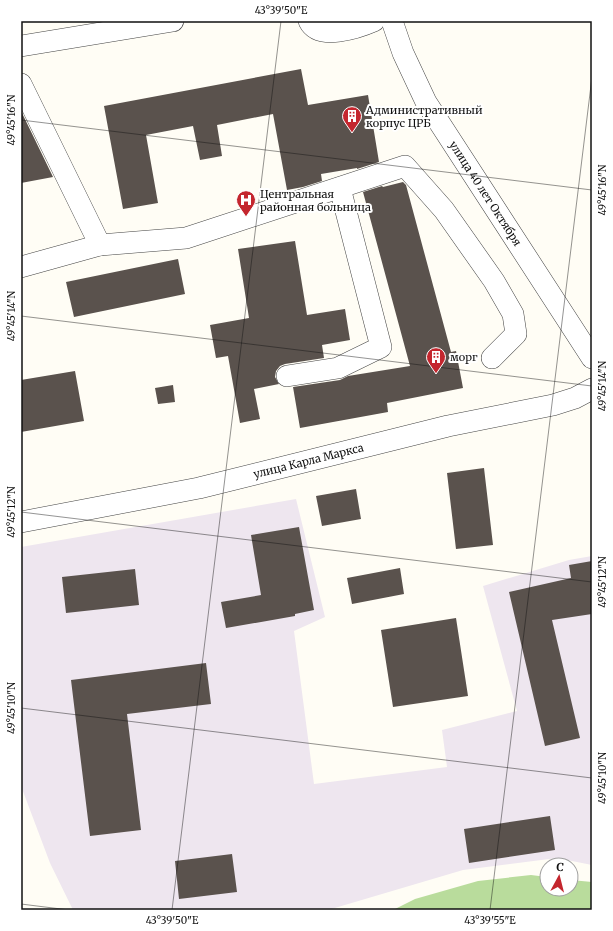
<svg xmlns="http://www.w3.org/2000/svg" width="613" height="931" viewBox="0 0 613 931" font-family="Merriweather,serif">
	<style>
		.industrial { fill: #eee6ef }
		.forest { fill: #b9dc9c }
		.building { fill: #5a524d }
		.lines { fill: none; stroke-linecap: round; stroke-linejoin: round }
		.minor-casing { stroke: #444; stroke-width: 22 }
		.minor { stroke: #fff; stroke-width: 21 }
		.ticks { fill: none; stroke: #111; stroke-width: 1; stroke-opacity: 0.45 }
		.labels { text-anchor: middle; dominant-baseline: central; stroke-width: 4; stroke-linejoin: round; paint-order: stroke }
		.poi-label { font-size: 11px; fill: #111; stroke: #fff; text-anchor: start }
		.street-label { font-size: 11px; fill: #111; stroke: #fff }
		.neatline { fill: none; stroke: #111; stroke-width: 1.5 }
		.ticks-label { font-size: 10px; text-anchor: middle; fill: #111 }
	</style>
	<rect width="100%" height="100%" fill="#fffdf5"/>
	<!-- industrial -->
	<path class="industrial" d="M296,499L325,617L294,631L314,784L447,767L442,730L517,711L483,586L569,560L592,556V865L557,858L463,870L328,910H73L50,863L21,786V547Z"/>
	<!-- forest -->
	<path class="forest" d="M531,875L547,877V889H571V880L592,882V910H393L415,899L478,881Z"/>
	<!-- building -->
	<path class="building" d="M301,69L308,105L368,95L379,162L357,169V168L321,174L322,181L303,187L287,190L273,114L217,125L222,156L200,160L193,126L146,135L158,203L123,209L104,106Z
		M21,111L53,177L21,183Z
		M403,182L406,185L451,352L456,351L463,388L387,403L388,412L300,428L293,387L340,380L348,376L410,366L363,192L382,186L383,187Z
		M295,241L307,315L345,309L350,340L322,345L324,358L285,364L280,366L276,371L275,377L279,384L254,389L260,419L240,423L228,356L216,358L210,325L249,318L238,249Z
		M178,259L185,294L74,317L66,282Z
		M75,371L84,421L21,432V380Z
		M173,385L175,402L158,404L155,388Z
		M484,468L493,545L456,549L447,473Z
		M356,489L361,519L322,526L316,496Z
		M299,527L314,610L295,614V616L226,628L221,602L261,595L251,535Z
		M592,561V614L552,620L580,738L545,746L509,592L571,578L569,565Z
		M400,568L404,594L352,604L347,578Z
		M135,569L139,605L66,613L62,577Z
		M456,618L468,696L393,707L381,630Z
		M206,663L211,704L127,714L141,830L90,836L71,680Z
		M550,816L555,850L469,863L464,829Z
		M232,854L237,892L179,899L175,861Z"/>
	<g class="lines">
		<defs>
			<g id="minor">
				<path d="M309,21C319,41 358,28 374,21"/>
				<path id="s1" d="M392,21L403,53L426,102L592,358"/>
				<path d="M21,46L173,21"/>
				<path d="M21,84L100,245L186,238L405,166L444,210L494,281L513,314L516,334L492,358"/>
				<path d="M21,267L100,245"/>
				<path d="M287,376L338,368L381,347L340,188"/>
				<path id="s2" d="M21,522L199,488L448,426L553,405L575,398L592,389"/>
			</g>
		</defs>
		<!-- minor casing -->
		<use href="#minor" class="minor-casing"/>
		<!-- minor -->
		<use href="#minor" class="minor"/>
	</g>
	<!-- ticks -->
	<path class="ticks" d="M21,120L592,190M21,316L592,386M21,512L592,582M21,708L592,778M21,904L69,910M172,910L281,21M490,910L592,77"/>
	<!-- icons -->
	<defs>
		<symbol id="building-pin" viewBox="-11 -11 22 30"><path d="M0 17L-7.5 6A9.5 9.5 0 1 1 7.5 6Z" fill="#c4262e" stroke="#fff"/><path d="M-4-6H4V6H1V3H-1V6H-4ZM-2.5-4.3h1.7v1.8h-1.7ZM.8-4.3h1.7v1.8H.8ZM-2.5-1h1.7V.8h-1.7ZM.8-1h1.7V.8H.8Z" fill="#fff"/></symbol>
		<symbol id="hospital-pin" viewBox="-11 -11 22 30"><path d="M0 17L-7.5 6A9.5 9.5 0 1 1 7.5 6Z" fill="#c4262e" stroke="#fff"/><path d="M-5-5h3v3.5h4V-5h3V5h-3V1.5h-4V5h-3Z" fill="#fff"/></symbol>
	</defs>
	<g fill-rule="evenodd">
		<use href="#building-pin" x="341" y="105" width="22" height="30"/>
		<use href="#hospital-pin" x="235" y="189" width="22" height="30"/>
		<use href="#building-pin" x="425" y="346" width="22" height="30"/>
	</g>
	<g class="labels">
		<!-- poi labels -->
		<g class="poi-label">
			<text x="366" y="110">Административный<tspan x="366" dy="13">корпус ЦРБ</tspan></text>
			<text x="260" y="194">Центральная<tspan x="260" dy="13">районная больница</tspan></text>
			<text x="450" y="357">морг</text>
		</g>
		<!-- street labels -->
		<g class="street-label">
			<text stroke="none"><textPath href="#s1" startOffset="197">улица 40 лет Октября</textPath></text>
			<text stroke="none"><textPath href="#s2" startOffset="294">улица Карла Маркса</textPath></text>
		</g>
	</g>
	<!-- border -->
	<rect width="613" height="931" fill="none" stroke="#ffffff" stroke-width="44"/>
	<!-- north arrow -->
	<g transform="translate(559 877) rotate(7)"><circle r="19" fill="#ffffff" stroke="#a0a0a0"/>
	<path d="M0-3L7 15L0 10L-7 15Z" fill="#c4262e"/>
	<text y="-6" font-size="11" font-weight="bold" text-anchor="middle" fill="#111111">С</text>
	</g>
	<rect x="22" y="22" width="569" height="887" class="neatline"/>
	<g class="ticks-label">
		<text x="281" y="14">43°39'50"E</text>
		<text transform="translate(11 120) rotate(-90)" y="4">49°45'16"N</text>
		<text transform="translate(602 190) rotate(-90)" y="4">49°45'16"N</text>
		<text transform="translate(11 316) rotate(-90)" y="4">49°45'14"N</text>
		<text transform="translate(602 386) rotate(-90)" y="4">49°45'14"N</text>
		<text transform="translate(11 512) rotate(-90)" y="4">49°45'12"N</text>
		<text transform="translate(602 582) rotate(-90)" y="4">49°45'12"N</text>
		<text transform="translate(11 708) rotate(-90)" y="4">49°45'10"N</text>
		<text transform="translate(602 778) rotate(-90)" y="4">49°45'10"N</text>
		<text x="172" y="924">43°39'50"E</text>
		<text x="490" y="924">43°39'55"E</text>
	</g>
</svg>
